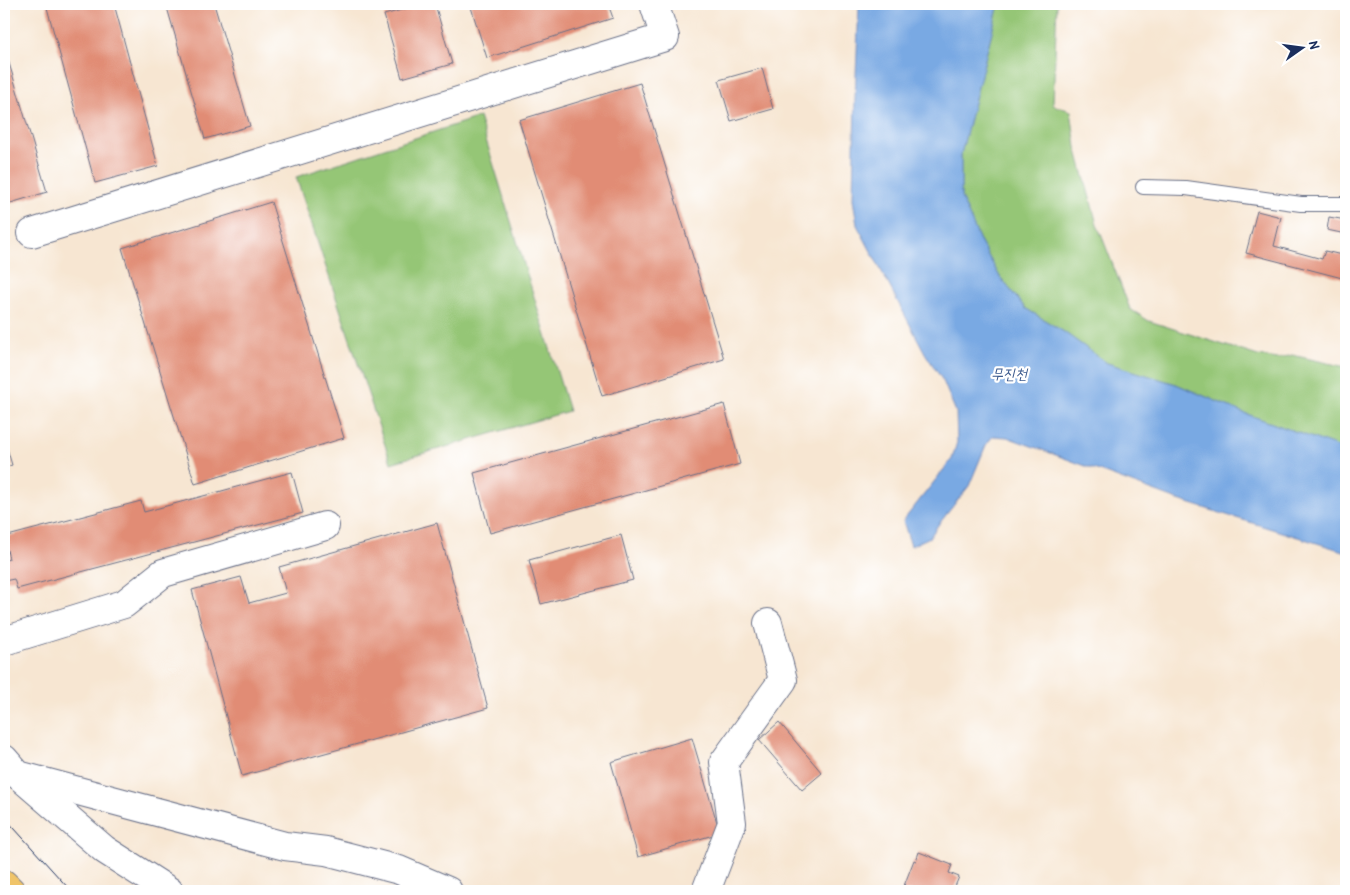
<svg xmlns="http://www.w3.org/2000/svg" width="1350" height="895" viewBox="0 0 1350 895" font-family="'Patrick Hand','Poor Story',sans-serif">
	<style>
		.green { fill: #95c676; stroke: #587a6a }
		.water { fill: #79a9e3; stroke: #4a6ca0 }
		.building { fill: #e18c75 }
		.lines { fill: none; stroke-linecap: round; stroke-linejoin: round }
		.lane-casing { stroke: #686f87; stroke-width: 16 }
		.street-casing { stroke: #686f87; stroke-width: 30 }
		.primary-casing { stroke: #686f87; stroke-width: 30 }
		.lane { stroke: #fff; stroke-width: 14 }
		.street { stroke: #fff; stroke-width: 28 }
		.primary { stroke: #f0c469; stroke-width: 28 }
		.tram { stroke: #1b2f5e; stroke-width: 1 }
		.labels { text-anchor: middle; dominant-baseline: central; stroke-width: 4.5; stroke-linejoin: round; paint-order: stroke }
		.water-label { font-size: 15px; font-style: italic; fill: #3c5a8d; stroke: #fff }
	</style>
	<rect width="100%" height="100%" fill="#fff"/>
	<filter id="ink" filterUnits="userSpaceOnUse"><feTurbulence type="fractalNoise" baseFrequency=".02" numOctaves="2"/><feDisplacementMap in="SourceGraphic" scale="10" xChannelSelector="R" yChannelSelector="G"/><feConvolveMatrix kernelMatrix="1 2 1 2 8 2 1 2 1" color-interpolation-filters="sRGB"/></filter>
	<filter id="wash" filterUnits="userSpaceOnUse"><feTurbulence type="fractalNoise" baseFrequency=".0096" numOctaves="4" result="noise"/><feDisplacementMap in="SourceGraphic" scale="20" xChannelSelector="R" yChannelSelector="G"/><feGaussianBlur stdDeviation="1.12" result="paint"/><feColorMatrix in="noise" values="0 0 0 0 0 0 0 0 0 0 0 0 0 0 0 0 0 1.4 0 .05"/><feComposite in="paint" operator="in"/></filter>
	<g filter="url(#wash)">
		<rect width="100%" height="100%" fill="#f7e6d2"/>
		<!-- green -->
		<path class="green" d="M999,4H1057L1053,105L1071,111L1076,147L1097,224L1130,309L1149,321L1258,356L1278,359L1292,355L1346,367V450L1244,413L1176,384L1107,363L1064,332L1025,308L1000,277L981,243L961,197V154Z
			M479,117L569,411L391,463L296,177Z"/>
		<!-- water -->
		<path class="water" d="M859,4H999L961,154V197L981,243L1000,277L1025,308L1064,332L1107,363L1176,384L1244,413L1346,450V552L1175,499L1007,437L993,436L986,445L969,486L938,525L930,537L911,546L903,521L952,459L957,442L956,412L943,381L925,353L857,225L853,199L855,98Z"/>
		<g id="blocks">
			<!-- building -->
			<path class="building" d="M46,4H114L158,166L95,183Z
				M166,4H214L250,126L205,139Z
				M422,4H435L452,64L402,78L384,15Z
				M470,4H608L613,18L487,58Z
				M4,46L47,192L4,205Z
				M762,68L773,109L731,121L719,80Z
				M640,83L724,359L602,396L519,120Z
				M271,202L344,438L195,484L122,248Z
				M1257,211L1281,217L1274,246L1322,259L1325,251L1346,256V279L1246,253Z
				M1329,217L1346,220V234L1327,230Z
				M724,404L740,464L490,533L474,473Z
				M4,438L12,465L4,468Z
				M292,472L303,513L17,589L14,579L4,581V561L9,559L4,537L141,501L144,512Z
				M437,523L488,708L242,776L192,590L241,577L249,603L286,593L279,567Z
				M621,535L633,580L541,604L529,560Z
				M779,722L822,773L802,790L759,740Z
				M692,738L720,833L638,857L611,762Z
				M919,852L952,865L949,873L959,877L953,891H902L914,860L916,861Z"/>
		</g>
	</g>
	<g filter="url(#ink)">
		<use href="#blocks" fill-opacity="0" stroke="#686f87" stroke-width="1"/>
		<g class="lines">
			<defs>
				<path id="lane" d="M1143,187L1186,188L1301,204H1346"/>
				<path id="street" d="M32,233L665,37L654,4
					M4,641L124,604L163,573L325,526
					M4,759L18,775L105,850L169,891
					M18,775L285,846L326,851L399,870L448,891
					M706,891L732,823L724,762L783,680L768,623"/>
				<path id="primary" d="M4,884L11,891"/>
			</defs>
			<!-- lane casing -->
			<use href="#lane" class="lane-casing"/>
			<!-- street casing -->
			<use href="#street" class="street-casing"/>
			<!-- primary casing -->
			<use href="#primary" class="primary-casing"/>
			<!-- lane -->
			<use href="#lane" class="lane"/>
			<!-- street -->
			<use href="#street" class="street"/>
			<!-- primary -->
			<use href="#primary" class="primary"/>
			<!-- tram -->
			<path class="tram" d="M4,817L71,891"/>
		</g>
	</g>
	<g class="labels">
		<!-- water labels -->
		<g class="water-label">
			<text x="1009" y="373">무진천</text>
		</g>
	</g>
	<!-- margin -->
	<rect width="1350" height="895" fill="none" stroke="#fff" stroke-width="20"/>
	<!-- north arrow -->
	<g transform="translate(1302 48) rotate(76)" stroke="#ffffff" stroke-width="4" paint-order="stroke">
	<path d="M0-4L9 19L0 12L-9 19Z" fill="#1b2f5e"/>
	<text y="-8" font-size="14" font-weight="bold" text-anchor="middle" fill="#1b2f5e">N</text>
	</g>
</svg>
